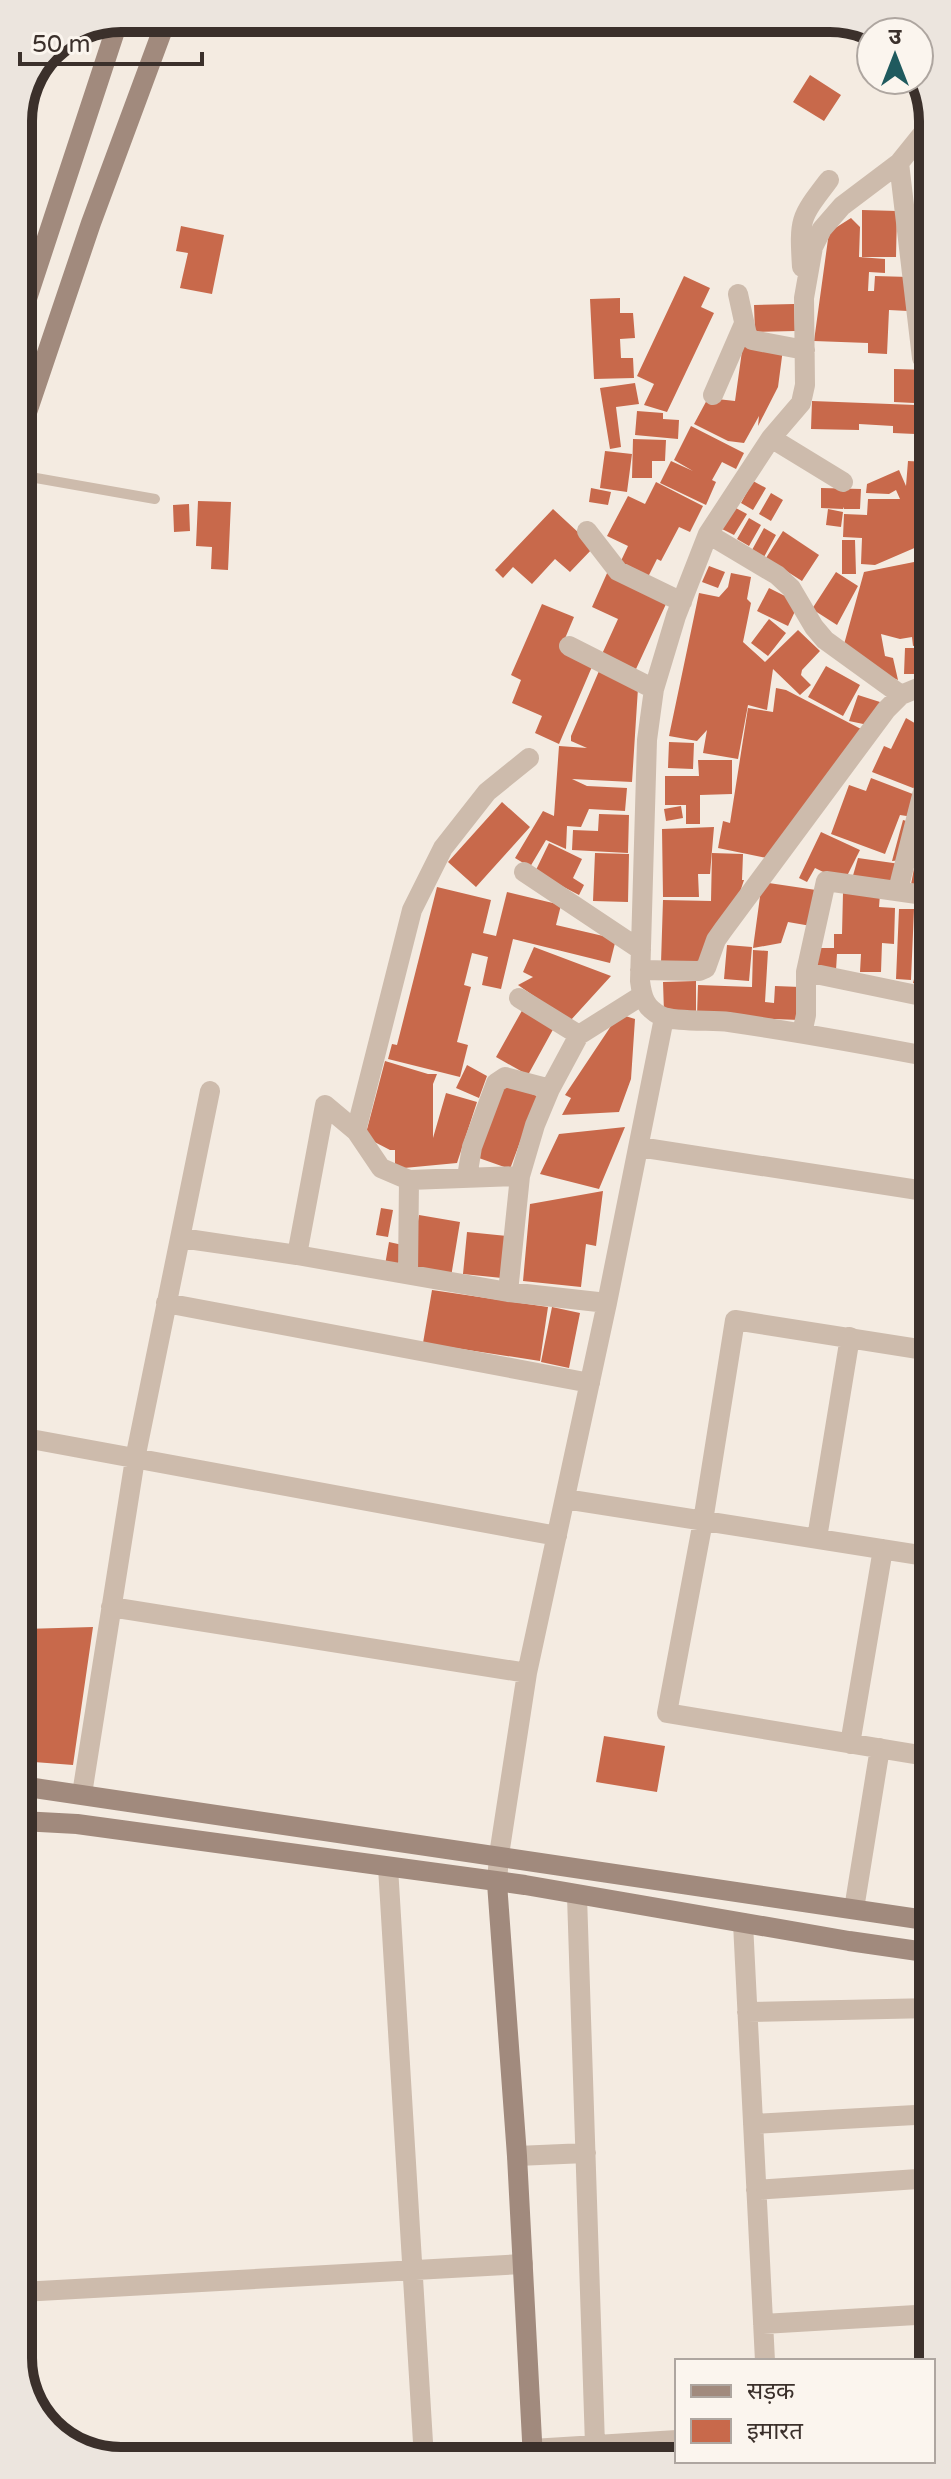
<svg xmlns="http://www.w3.org/2000/svg" width="951" height="2479" viewBox="0 0 951 2479" font-family="'Varela Round','Noto Sans Devanagari',sans-serif">
	<style>
		.building { fill: #c8694b }
		.lines { fill: none; stroke-linecap: round; stroke-linejoin: round }
		.lane { stroke: #cdbbac; stroke-width: 10 }
		.street { stroke: #cdbbac; stroke-width: 20 }
		.secondary { stroke: #a18a7d; stroke-width: 20 }
		.rim { fill: none; stroke: #3b302b; stroke-width: 10 }
	</style>
	<rect width="100%" height="100%" fill="#f4ebe1"/>
	<!-- building -->
	<path class="building" d="M810,75L841,95L824,121L793,102Z
		M930,190V261H921L914,192Z
		M862,210L897,211L896,257H862Z
		M851,218L860,227L859,257L885,259V273L869,272L868,291H874L875,276L909,277L908,311L889,310L887,354L868,353V343L814,341L829,232Z
		M181,226L224,235L212,294L180,288L188,253L176,251Z
		M930,264V369H927L913,266Z
		M684,276L710,288L701,307L714,313L667,412L644,405L654,384L637,376Z
		M620,298V313H633L635,338L620,339L621,358H633L634,378L594,379L590,299Z
		M794,304L795,331L755,332L754,305Z
		M743,344L783,349L778,387L758,426L759,416L744,443L728,441L694,424L708,398L735,401Z
		M894,369L930,370V384H915L914,403L894,402Z
		M635,383L639,404L616,407L621,447L610,449L600,388Z
		M919,394H930V437H918Z
		M812,401L916,405L915,434L893,433V426L859,424V430L811,429Z
		M637,411L663,413V419L679,420L678,439L635,435Z
		M691,426L744,453L736,469L722,462L712,480L716,482L706,505L660,483L671,461L693,471L674,460Z
		M633,439L666,440L665,461H652V478H632Z
		M605,451L632,454L627,492L600,488Z
		M927,454H930V488L916,494L930,495V543H926L875,565L861,564L862,538L843,537L844,514L867,515L868,499H900L896,490L889,494L866,493L867,484L899,470L906,486L908,461L927,462Z
		M753,481L766,488L753,510L741,503Z
		M656,482L703,506L690,532L679,527L661,561L657,559L647,579L619,565L628,546L607,536L628,496L645,504Z
		M591,488L611,492L608,505L589,502Z
		M821,488L861,489L860,509H844V507L843,509L821,508Z
		M771,493L783,500L771,521L759,514Z
		M198,501L231,502L228,570L211,569L212,547L196,546Z
		M189,504L190,531L174,532L173,505Z
		M734,507L747,514L734,535L722,529Z
		M553,509L594,547L570,572L555,559L532,584L513,567L503,578L495,570Z
		M828,509L843,512L841,527L826,525Z
		M749,518L761,525L749,546L737,539Z
		M764,528L776,535L764,557L752,550Z
		M783,531L819,555L802,581L766,558Z
		M842,540H855L856,574H842Z
		M930,557V604L923,605L930,643L913,646L912,637L900,639L881,634L885,656L893,658L898,680L865,666L843,648L864,572L914,562L922,599L917,558Z
		M709,566L725,572L718,588L702,582Z
		M608,571L666,604L636,669L602,654L618,619L592,607Z
		M836,572L858,586L837,625L812,609Z
		M731,573L751,577L747,599L751,603L743,642L765,662L798,630L820,651L802,670L801,675L811,685L800,695L773,669L767,710L748,705L738,759L703,753L707,730L697,741L669,736L699,593L719,597L728,587Z
		M769,588L799,603L788,626L757,611Z
		M542,604L574,617L561,648L594,662L559,744L535,733L542,716L512,703L521,680L511,675Z
		M769,619L786,633L768,656L751,643Z
		M924,647L930,648V679L921,680Z
		M905,648H918L917,674H904Z
		M826,666L860,685L843,716L808,697Z
		M599,671L638,688L632,782L572,779L587,786L627,788L625,811L589,809L581,827L567,826L566,849L546,840L530,867L515,858L543,811L554,816L559,746L587,748L571,741V736Z
		M776,688L786,690L861,729L767,858L718,848L723,821L730,823L748,708L773,712Z
		M930,689V712L916,704Z
		M858,695L880,702L868,725L849,721Z
		M906,718L930,732V749L918,790L872,772L884,746L891,749Z
		M669,742L694,743L693,769L668,768Z
		M698,760H732V794L700,795V824H686V805H688H665V776H699Z
		M871,778L918,796L913,817L900,815L885,854L831,834L849,785L866,791Z
		M502,802L530,827L476,887L448,862Z
		M681,806L683,818L666,821L664,809Z
		M599,814L629,815L628,853L572,850L573,830L598,831Z
		M903,820L913,823L902,860L892,861Z
		M714,827L710,874H698L699,897H663L662,829Z
		M821,832L860,850L844,882L815,868L807,882L799,878Z
		M549,843L582,859L573,878L584,885L579,895L535,872Z
		M918,847L931,849V893L910,890Z
		M595,853L629,854L628,902L593,901Z
		M712,853L743,854L742,880H744L737,901L703,963H661L663,900L711,901Z
		M858,858L900,864L896,886L852,879Z
		M762,882L816,890L811,926L788,922L781,943L753,948Z
		M437,887L491,900L483,933L496,936L507,892L561,905L556,925L616,939L610,963L513,939L501,989L482,985L488,957L472,953L464,985L471,987L457,1042L468,1045L460,1077L388,1059L392,1044L397,1045Z
		M843,893L880,894L879,907L895,908L894,944L882,943L881,972H860L861,954H837L836,970L814,969L815,948H834V934H842Z
		M899,909H914L911,980L896,979Z
		M930,917H931V988L913,983Z
		M727,945L752,947L749,981L724,979Z
		M534,947L611,976L570,1021L518,985L533,977L523,972Z
		M753,950L768,951L765,1002L774,1003L775,986L800,987L799,1020L697,1016L698,985L752,987Z
		M696,981V1011L664,1012L663,982Z
		M524,1007L556,1024L528,1075L496,1057Z
		M619,1014L635,1019L631,1079L619,1112L562,1115L571,1098L565,1095Z
		M385,1061L428,1074H437L433,1084V1138L446,1093L477,1102L457,1163L404,1168L395,1166V1150H390L365,1137Z
		M467,1065L487,1076L479,1098L456,1088Z
		M504,1083L537,1096L510,1169L476,1157Z
		M625,1127L599,1189L540,1174L559,1134Z
		M603,1191L596,1246L586,1244L581,1287L523,1281L530,1204Z
		M381,1208L393,1210L388,1237L376,1235Z
		M419,1215L460,1222L451,1277L410,1270Z
		M467,1232L507,1236L502,1278L463,1274Z
		M389,1242L407,1246L403,1268L385,1265Z
		M432,1290L548,1307L540,1361L423,1343Z
		M552,1307L580,1313L569,1368L541,1362Z
		M93,1627L73,1765L21,1761L24,1629Z
		M604,1736L665,1746L657,1792L596,1782Z"/>
	<g class="lines">
		<!-- lane -->
		<path class="lane" d="M19,475L155,499"/>
		<!-- street -->
		<path class="street" d="M929,128L924,132L899,163L842,206L822,229L813,247L804,298L805,385L801,403L771,438L708,534L676,616L654,689L647,740L640,981C642,997 645,1008 661,1016C673,1022 712,1020 729,1022C797,1032 864,1044 931,1057
			M899,163L922,358
			M802,267C799,218 800,218 829,180
			M738,294L747,335L752,340L805,350
			M713,395L743,326
			M771,438L843,482
			M587,531L618,571L682,602
			M708,534L777,575L791,588L814,627L825,640L901,695
			M569,646L654,689
			M524,872L641,950
			M898,890L930,764
			M640,970L699,971L706,968L716,940L723,930L886,710L901,695L930,683
			M806,972L826,881L931,896
			M519,998L579,1035
			M802,1033L806,1015V972L931,998
			M356,1131L412,910L443,848L487,792L529,758
			M639,1147L931,1192
			M467,1177L472,1147L496,1083L505,1077L550,1089
			M181,1238L297,1255L508,1292L607,1303
			M297,1255L325,1105L356,1131L381,1168L409,1180L520,1176
			M408,1274L409,1180
			M508,1292L520,1176L535,1125L550,1089L579,1035L641,996
			M166,1303L590,1383
			M931,1351L735,1320L703,1521L667,1713L932,1757
			M20,1437L557,1536
			M565,1499L932,1557
			M817,1538L850,1337
			M111,1607L527,1673
			M850,1744L883,1549
			M82,1794L135,1459L210,1091
			M388,1867L424,2459
			M497,1883L499,1855L527,1673L607,1303L664,1018
			M577,1896L595,2445
			M854,1909L880,1748
			M743,1923L765,2361
			M747,2012L932,2008
			M753,2124L933,2114
			M517,2156L586,2153
			M756,2190L933,2178
			M21,2292L523,2264
			M763,2324L933,2314
			M532,2449L677,2440"/>
		<!-- secondary -->
		<path class="secondary" d="M19,323L119,19
			M19,436L91,223L167,18
			M21,1786L932,1921
			M21,1821L77,1824L525,1885L849,1941L932,1953
			M497,1883L517,2156L533,2459"/>
	</g>
	<!-- crop -->
	<path d="M0 0H951V2479H0ZM121 32H830A89 89 0 0 1 919 121V2358A89 89 0 0 1 830 2447H121A89 89 0 0 1 32 2358V121A89 89 0 0 1 121 32Z" fill="#ece5de" fill-rule="evenodd"/>
	<path class="rim" d="M121 32H830A89 89 0 0 1 919 121V2358A89 89 0 0 1 830 2447H121A89 89 0 0 1 32 2358V121A89 89 0 0 1 121 32Z"/>
	<!-- legend -->
	<rect x="675" y="2359" width="260" height="104" fill="#fbf5ee" stroke="#aea6a0" stroke-width="2"/>
	<rect x="691" y="2385" width="40" height="12" fill="#a18a7d" stroke="#aea6a0" stroke-width="2"/>
	<text x="747" y="2399" font-size="24" fill="#3b302b">सड़क</text>
	<rect x="691" y="2419" width="40" height="24" fill="#c8694b" stroke="#aea6a0" stroke-width="2"/>
	<text x="747" y="2439" font-size="24" fill="#3b302b">इमारत</text>
	<!-- north arrow -->
	<g transform="translate(895 56)"><circle r="38" fill="#fbf5ee" stroke="#aea6a0" stroke-width="2"/>
	<path d="M0-6L14 30L0 20L-14 30Z" fill="#1f5a5e"/>
	<text y="-12" font-size="22" font-weight="bold" text-anchor="middle" fill="#3b302b">उ</text>
	</g>
	<!-- scale -->
	<path d="M20 52v12h182v-12" fill="none" stroke="#3b302b" stroke-width="4"/>
	<text x="32" y="52" font-size="24" fill="#3b302b" stroke="#fbf5ee" stroke-width="6" paint-order="stroke">50 m</text>
</svg>
